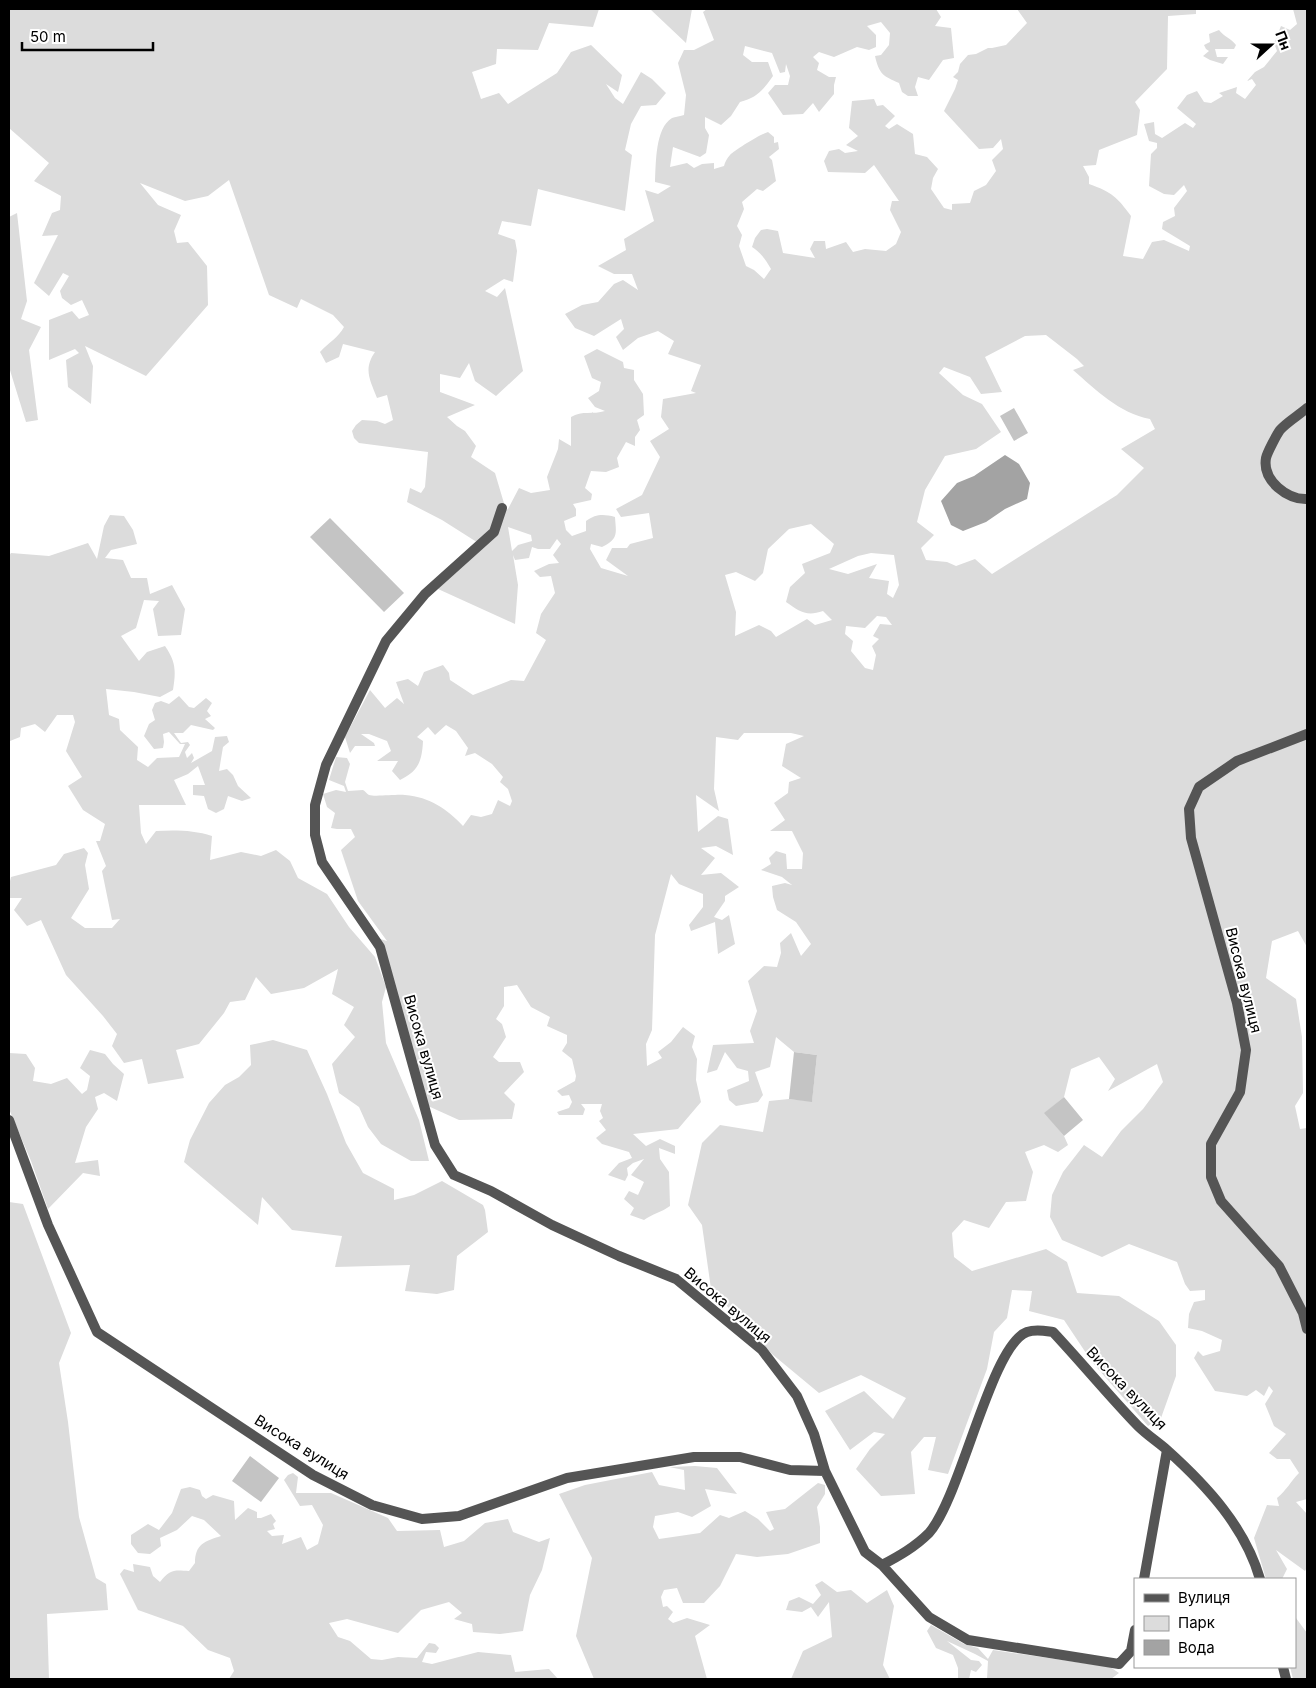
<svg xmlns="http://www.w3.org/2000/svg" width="1316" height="1688" viewBox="0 0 1316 1688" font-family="Inter,sans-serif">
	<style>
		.green { fill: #dcdcdc; fill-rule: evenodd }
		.water { fill: #a3a3a3 }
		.building { fill: #c4c4c4 }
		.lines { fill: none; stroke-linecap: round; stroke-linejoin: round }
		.street { stroke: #555; stroke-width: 10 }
		.labels { text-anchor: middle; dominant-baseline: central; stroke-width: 4; stroke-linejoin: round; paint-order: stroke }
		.street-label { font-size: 15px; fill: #000; stroke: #fff }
	</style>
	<rect width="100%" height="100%" fill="#fff"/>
	<!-- green -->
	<path class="green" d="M9,9H599L593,27L549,23L538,50L497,49L496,64L472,72L481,99L499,93L508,104L557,73L571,52L591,45L622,75L618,92L606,84L615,98L623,104L641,72L652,79L666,93L656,105L641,106L631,124L625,150L632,155L625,211L538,189L531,226L502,221L498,234L515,240L517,251L513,282L504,279L485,291L497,297L505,288L523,371L496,396L475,381L469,363L460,378L440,374V392L475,405L447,417L457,426L465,431L476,446L471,457L495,473L506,510L508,509L519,488L531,493L550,490L547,477L558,449L559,439L571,446V417C582,410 593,415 605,411L595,407L588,398L599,391L601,382L592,378L584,356L597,349L623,362L624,368L634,370V380L643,394L644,415L637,420L640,430L635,437V446L626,442L617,458L619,467L606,472L591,471L585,488L592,494L591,500L573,504L576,509V516L564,521L566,530L572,536L586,531V521C596,514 603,514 615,517C616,533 619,539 602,547L591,544L590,549L601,568L628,576L606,560L612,548H627L630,544L653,538L649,513L621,517L616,509L642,495L660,457L650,441L669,429L661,417L663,399L696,393L691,391L701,365L668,354L674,341L658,331L638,338L623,350L616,337L624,329L621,319L594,336L575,328L565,314L582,305L598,302L614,284L623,280L638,290L632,274H614L598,266L626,250L624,239L654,221L645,190L658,194L671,186L655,182C656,164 655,128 672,118C675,117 681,116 684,115L686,95L678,63L684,50H694L714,40L703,12L707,9H913L914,10L915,9H936L941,17L935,26L951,28L954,58L943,60L929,80L918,77L915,87L918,96H908L902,92L899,83C883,76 879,74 875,56L881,55L889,45L890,33L881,22L867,26L876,35V47L869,50L857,47L834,57L819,52L813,57L819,63L817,70L829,77H836L834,85V94L819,112L813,103L803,114L783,115L768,93L775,85H788L790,76L786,64L785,72L780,73L772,53L745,46L743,55L752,62H768L773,76C763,90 757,98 740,102L731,116L721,125L705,117V128L709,135L706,153L700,157L673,147L670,167L687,163L694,168L702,164L714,163V169L724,166C725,162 727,158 730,155C735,150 761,134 768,132L774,137V143L778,142L779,149L769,157L772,160L776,181L763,191L757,189L742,202L744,209L737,226L742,235L739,246L746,266L754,270L764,279L771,269C766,260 761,253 752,247L755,238L761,230L767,229L778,231L783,253L815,258L810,249L814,241H825L826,249L846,242L853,252L865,249L886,251L896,244L901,232L890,210L892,201H899L874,165L865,173L828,172L824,161L829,151L839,149L845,153L858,151L846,145L858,136L849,128L852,101L874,99L877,106L883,105L895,116L885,126L889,129L897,124L913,134L915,154L927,157L938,169L933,178L931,189L944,208L952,210V204L970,203L974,191L986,185L996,171L992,160L1003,149L1001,139L993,148L979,149L944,111L955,89L958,80L953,77L958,72L960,64L968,55L976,54L988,48H992L1006,45L1027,23L1017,9H1196V14L1168,16L1167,69L1135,102L1140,110L1137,135L1099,150L1096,165L1083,166L1089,177V184C1112,192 1117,197 1131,216L1123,256L1143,259L1152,242L1164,240L1189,251L1190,246L1162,229L1163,222L1175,216L1174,208L1187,191L1184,185L1174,195L1164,194L1149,186L1151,154L1157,148V143L1149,141L1144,124L1154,122L1155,134L1162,138L1185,123L1193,128L1196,124L1177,108L1187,95L1197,91L1204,102L1211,103L1223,96L1219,93L1237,87L1236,93L1245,99L1256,85L1252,79L1247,81L1255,72L1264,67L1277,51L1274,43L1281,26L1290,30L1297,24L1293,9H1307V947L1298,931L1272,941L1266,978L1296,999L1302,1037L1303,1093L1295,1106L1300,1129L1307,1128V1499L1296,1502L1307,1514V1567L1305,1571L1276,1550L1287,1569L1282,1579H1266L1254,1538L1267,1505L1279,1506L1277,1498C1286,1491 1291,1481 1299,1473L1290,1459H1277L1269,1453L1286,1434L1274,1426L1265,1404L1273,1391L1269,1386L1264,1396L1256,1390L1247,1396L1215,1391L1194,1358L1198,1351L1203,1356L1220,1351L1222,1340L1202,1331L1188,1328L1189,1314L1194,1302L1205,1300V1290L1190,1291L1185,1284L1177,1262L1129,1244L1102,1257L1062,1240L1050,1217L1052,1195L1063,1172L1084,1145L1102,1157L1121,1131L1143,1109L1163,1082L1157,1064L1108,1091L1115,1079L1099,1057L1071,1069L1064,1097L1045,1113L1064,1136L1068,1145L1058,1152L1044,1145L1025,1152L1033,1172L1026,1201L1006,1202L989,1228L964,1220L952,1233L954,1257L972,1271L1046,1249L1067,1262L1077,1293L1119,1296L1159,1321L1176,1345V1376L1161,1418L1148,1426L1092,1362L1064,1320L1029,1311L1032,1291L1012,1290L1007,1318L994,1332L987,1369L948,1474L928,1470L936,1437H924L911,1452L915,1494L881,1496L856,1469L870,1449L885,1434L874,1432L850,1450L825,1411L864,1391L893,1419L906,1398L861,1375L819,1393L772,1354L711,1289L702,1225L688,1205L702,1143L720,1125L763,1132L769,1101L789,1099L812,1101L817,1055L794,1052L776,1037L770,1067L755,1072L763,1095L758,1102L736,1106L729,1100L727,1090L749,1081L748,1071L737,1068L725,1052L717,1070L707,1073L713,1045L754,1043L750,1031L757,1011L748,981L764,966L777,967L781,953L780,943L791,933L801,956L811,944L796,922L777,910L773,897L772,886L785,883L792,885L782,877L761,870L771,864L769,858L776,851L786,854L787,869H802L803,853L792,831H770L785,820L774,803L788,793L789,782L801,778L782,766L786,744L804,736L791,733H744L738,740L716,737L714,789L719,811L696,795L698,832L718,816L728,819L733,855L716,846L701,848L715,858L701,875L721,873L739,887L725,896V901L714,917L722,920L729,915L735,944L718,954L715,922L691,931L689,925L703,907V894L679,884L671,874L655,935L652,1030L646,1044L647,1066L662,1058L658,1052L671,1042L683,1027L695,1036L692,1047L697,1059L696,1080L701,1102L678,1129L633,1134L646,1146L660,1139L675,1146V1154L659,1148L660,1159L669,1172L670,1206C662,1212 652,1214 644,1220L630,1215L634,1208L624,1199L629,1191L638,1195L644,1182L631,1175L644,1159L633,1163L627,1168L628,1175L625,1181L608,1175L619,1163L632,1158L629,1152L602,1144L596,1138L606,1130L599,1121L603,1118L600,1111L602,1104H581L585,1109L583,1115H559L557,1112L569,1108L572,1102L569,1095L562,1096L557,1091L575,1081L576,1076L572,1059L562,1051L567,1043V1035L547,1026L550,1017L531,1007L517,985L504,987V1006L496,1019L502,1024L506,1037L493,1057L499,1062H520L524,1072L504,1093L515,1104L512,1119L459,1120L428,1106L377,938L387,941L358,901L341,850L355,837L351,829H337L331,828L335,813L327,807L323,794L336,790L346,792L344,786L329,780L336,757L347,758L350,764L345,782L348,791L363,790C365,791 367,794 369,795C375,797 397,794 405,795C430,797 447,809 463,826L471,815L481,817L492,814L498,800L510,806L512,801L508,789L500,782L503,777L492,764L475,753L465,756L468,748L456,731L446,725L435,735L428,727L417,737L423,741C422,762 418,771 400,780L392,771L398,761H377L391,751L387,741L369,734H361L374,743L375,746H355L350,753L345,737L370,690L385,708L397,698L404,704L396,682L408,679L418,686L424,672L443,665L449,673L450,680L473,695L511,680L524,681L546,640L536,633L541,614L555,593L551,576L540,577L534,571L549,564L559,563L553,555L561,544L557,539L550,549H538L532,547L529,558L515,560L513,555L518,585L515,624L438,589L483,546L442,520L407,502L410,488L421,493L425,487L428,452L359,443L354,438L352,431L356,425L362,420L377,421L385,424L393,420L387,395L377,398C370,380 363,369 375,352L343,344L339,357L326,363L320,352C328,343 339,337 344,327L333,315L301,299L297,308L269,295L229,180L208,196L185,201L140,183L158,205L181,215L174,231L177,243L188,242L207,266L208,305L146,376L85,346L93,366L91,404L68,387L66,360L79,353L75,349L49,360V320L72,311L79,319L89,315L82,300L71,305L62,298L60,291L69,276L63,273L49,296L34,283L58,235L42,236L52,213L60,210L61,196L34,181L49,163L9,128ZM1046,335L1077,359L1084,366L1073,370C1096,390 1119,413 1150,419L1155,429L1121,449L1144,468L1117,495L992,574L975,559L956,566L947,562L926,560L921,548L934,535L917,522L925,490L945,456L976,449L1001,432L982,404L963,395L939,373L944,367L970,377L981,394L1002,392L985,357L1025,336ZM811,524L834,544L830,553L802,564L805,573L790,587L786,602C799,611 806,617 823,611L832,620L815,625L807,619L776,637L771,631L759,625L735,636L736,612L725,575L736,572L755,581L763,573L768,549L789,529ZM508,527L531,535L532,541L518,545L512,551ZM871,553L894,555L899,585L893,598L887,594L889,581L869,578L877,564L848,574L829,569L858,556ZM877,616L886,617L892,625L880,624L873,636L879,639L872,646L876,655L873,670L865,668L851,651L853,641L845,634L846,626L865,628Z
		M650,9H692L686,43Z
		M1219,30C1224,37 1231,38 1236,45L1234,49H1215L1217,57H1228L1223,64L1210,60L1203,56L1209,51L1206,49L1204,45L1210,42L1209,34Z
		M17,213L27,301L21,319L41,327L29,350L38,420L26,422L9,367V217Z
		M110,515L124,516L133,530L137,544L111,550L105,558L123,560L131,578H147L150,594L172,585L185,609L181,635L158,636L153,609L159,601L144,600L136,628L121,636L139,661L147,652L165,646C176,662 176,671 173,690L160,697L134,692L106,689L109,715L119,719L120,730L138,747L137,760L148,767L157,758L179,757L185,744H180L169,732L163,734L164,742L163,748L154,749L144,736L149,724L155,720L152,710L155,703L161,701L169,704L179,696L189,707L194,708L206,698L212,703L207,711L211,716L205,719L215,728L213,730L191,725L183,733H174L181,743L188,742L190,745L185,752L187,758L192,753L194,758L191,763L212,751L215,737L227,736L229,742L223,747L219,771L227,769L233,775L238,786L251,798L242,801L228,796L224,809L216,813L208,809L204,796L193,795V785H205L198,766L188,774L174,780L186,805H139L141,833L146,844L156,831C175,830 194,830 212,836L210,860L241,852L261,856L276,850L290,861L298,878L327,894L349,927L375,957L386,987L382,1002L386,1043L419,1120L429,1161H411L381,1144L368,1127L359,1107L339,1093L332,1064L355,1037L344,1025L354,1007L332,994L338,969L304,988L271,994L256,977L245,1000L230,1002L224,1013L199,1044L176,1050L184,1078L148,1084L142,1059L124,1063L112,1046L117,1034L103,1016L66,975L41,920L27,926L14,910L22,898H9V885L11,877L56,865L64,854L84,848L88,853L85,865L89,889L71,918L85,928H112L120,919L112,920L102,871L106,866L96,841H100L105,824L83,810L68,786L82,777L66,751L75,722L73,715H57L45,732L35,724L21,728L20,737L10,741L9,740V556L11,553L49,556L88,543L97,559L104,526Z
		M273,1040L307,1050L327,1094L346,1143L363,1173L394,1189V1200L414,1195L442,1181L483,1205L485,1210L488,1232L457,1256L454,1290L437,1294L405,1291L410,1265L335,1267L342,1236L292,1230L262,1197L258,1225L184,1162L190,1140L209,1103L225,1085L239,1077L251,1065L250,1045Z
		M90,1050L105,1054L113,1064L124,1074L117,1101L104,1093L95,1097L98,1109L86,1127L75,1163L98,1160L100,1176L83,1173L48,1209L31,1161L9,1109V1053L26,1054L35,1068L33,1081L51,1084L67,1078L82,1094L87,1090L90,1076L80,1068Z
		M9,1202L23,1204L71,1333L59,1363L68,1422L79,1517L96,1578L106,1584L108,1610L47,1614L49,1679H9Z
		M695,1466L717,1468L737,1494L705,1489L711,1506L692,1517L678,1512L655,1516L653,1527L659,1539L700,1533L720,1515L729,1518L745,1511L758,1519L770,1531L774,1529L766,1512L785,1509L818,1483L825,1485V1494L817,1507L820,1527V1543L788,1554L757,1557L736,1554L720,1586L704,1603H683L677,1588L664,1590L661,1597L663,1607L667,1606L673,1612L668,1619L673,1623L687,1618L710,1625L695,1636L707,1679H594L576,1636L592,1558L559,1494L585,1485L652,1472L659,1485L685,1490L684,1470L669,1467Z
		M293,1473L298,1477L296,1493H331L388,1518L397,1531L440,1530L444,1547L464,1541L485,1523L508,1519L513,1532L539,1542L550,1538L542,1570L530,1595L523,1631L500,1634L473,1632L472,1624L454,1619L462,1613L449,1602L421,1610L398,1633L347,1619L329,1623L338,1637L350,1641L371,1659L382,1660L398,1657L417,1658L429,1643L435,1644L439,1648L436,1653L426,1652L422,1662L432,1664L478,1652L511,1655L515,1672L549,1669L558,1679H229L234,1671L230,1658L208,1650L183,1626L138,1610L120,1574L124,1569L134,1572L133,1564L150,1567L153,1576L160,1582C170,1569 174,1570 189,1571L195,1563C195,1544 205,1541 221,1536L204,1520L192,1516L177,1530L160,1538L161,1546L150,1554L138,1553L131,1544V1535L148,1524L159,1530L172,1513L181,1489L190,1487L200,1490L202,1496L206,1499L213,1495L234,1501L235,1520L248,1508L257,1512V1518H261L271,1514L276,1521L273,1524L275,1529L267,1531L272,1536L284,1535L282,1544L301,1537L307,1550L318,1544L323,1525L312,1505L300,1506L284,1480L288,1475Z
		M822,1581L837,1592L851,1590L867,1603L887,1590L894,1606L883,1665L890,1679H791L803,1651L832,1637L829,1602L818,1617L811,1607L802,1612L786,1610L789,1601L799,1597L813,1604L821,1595L815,1585Z
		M1295,1606L1296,1618L1307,1633V1679H1293L1290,1667H1295Z
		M931,1625L964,1644L978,1648L988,1659L993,1650L1110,1667L1119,1673L1111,1679H987L988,1661L975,1654L947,1641L971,1660L979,1661L982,1665L976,1672L971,1670L969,1679H958V1668L953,1655L936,1648L927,1631Z"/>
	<!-- water -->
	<path class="water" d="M1005,455L1019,464L1030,483L1027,499L1005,509L986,522L963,531L951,525L941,501L957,483L974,476Z"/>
	<!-- building -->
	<path class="building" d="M1014,408L1028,433L1014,441L1000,416Z
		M330,518L404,593L384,612L310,537Z
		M794,1052L817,1055L812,1102L789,1099Z
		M1064,1097L1083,1120L1064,1136L1044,1113Z
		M250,1456L279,1478L261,1502L232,1481Z"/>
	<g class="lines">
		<!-- street -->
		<path class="street" d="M1307,408C1299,415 1287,422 1280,430C1277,434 1267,453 1266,458C1262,481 1288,500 1307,499
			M502,508L494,532L425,594L386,641L326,765L315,805V835L322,862L380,947L435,1145L454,1175L491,1191L552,1225L619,1256L676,1279L762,1350L797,1396L814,1434L825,1471L865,1552L882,1565C899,1556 915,1547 929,1533C961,1497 991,1345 1027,1332C1036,1329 1045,1331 1053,1332C1082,1363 1109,1396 1138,1426C1147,1435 1158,1442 1167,1450C1207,1486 1245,1527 1260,1579
			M1307,734L1237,761L1199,787L1189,809L1191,838L1237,1003L1246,1050L1240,1092L1211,1144V1177L1221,1201L1279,1266L1303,1313L1307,1329
			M9,1120L48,1225L97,1332L313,1475L372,1505L422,1519L459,1516L567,1478L694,1457H740L790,1470L825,1471
			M882,1565L929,1617L968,1640L1119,1664L1131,1651L1135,1630
			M1144,1579L1167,1450
			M1283,1667L1286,1679"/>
	</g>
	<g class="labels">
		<!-- street labels -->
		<g class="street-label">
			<text transform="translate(1244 980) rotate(76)">Висока вулиця</text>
			<text transform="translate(424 1047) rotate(74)">Висока вулиця</text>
			<text transform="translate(728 1305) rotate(40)">Висока вулиця</text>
			<text transform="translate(1127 1388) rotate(46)">Висока вулиця</text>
			<text transform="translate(302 1447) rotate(32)">Висока вулиця</text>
		</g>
	</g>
	<!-- border -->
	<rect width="1316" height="1688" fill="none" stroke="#000000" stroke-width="20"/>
	<!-- legend -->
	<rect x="1134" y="1578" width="162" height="90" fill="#ffffff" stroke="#999999"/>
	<rect x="1144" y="1594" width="25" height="8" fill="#555555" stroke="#999999"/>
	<text x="1178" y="1603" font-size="15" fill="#000000">Вулиця</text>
	<rect x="1144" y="1616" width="25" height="15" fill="#dcdcdc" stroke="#999999"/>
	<text x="1178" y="1628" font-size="15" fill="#000000">Парк</text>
	<rect x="1144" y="1640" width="25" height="15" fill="#a3a3a3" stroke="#999999"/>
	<text x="1178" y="1653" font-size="15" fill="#000000">Вода</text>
	<!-- north arrow -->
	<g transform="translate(1271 45) rotate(69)" stroke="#ffffff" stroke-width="4" paint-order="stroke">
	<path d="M0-4L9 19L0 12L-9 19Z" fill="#000000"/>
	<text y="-8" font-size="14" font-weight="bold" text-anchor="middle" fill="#000000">Пн</text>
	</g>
	<!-- scale -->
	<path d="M22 42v8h131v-8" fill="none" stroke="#000000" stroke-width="2.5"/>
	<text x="30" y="42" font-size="15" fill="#000000" stroke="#ffffff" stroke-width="4" paint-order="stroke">50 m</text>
</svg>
